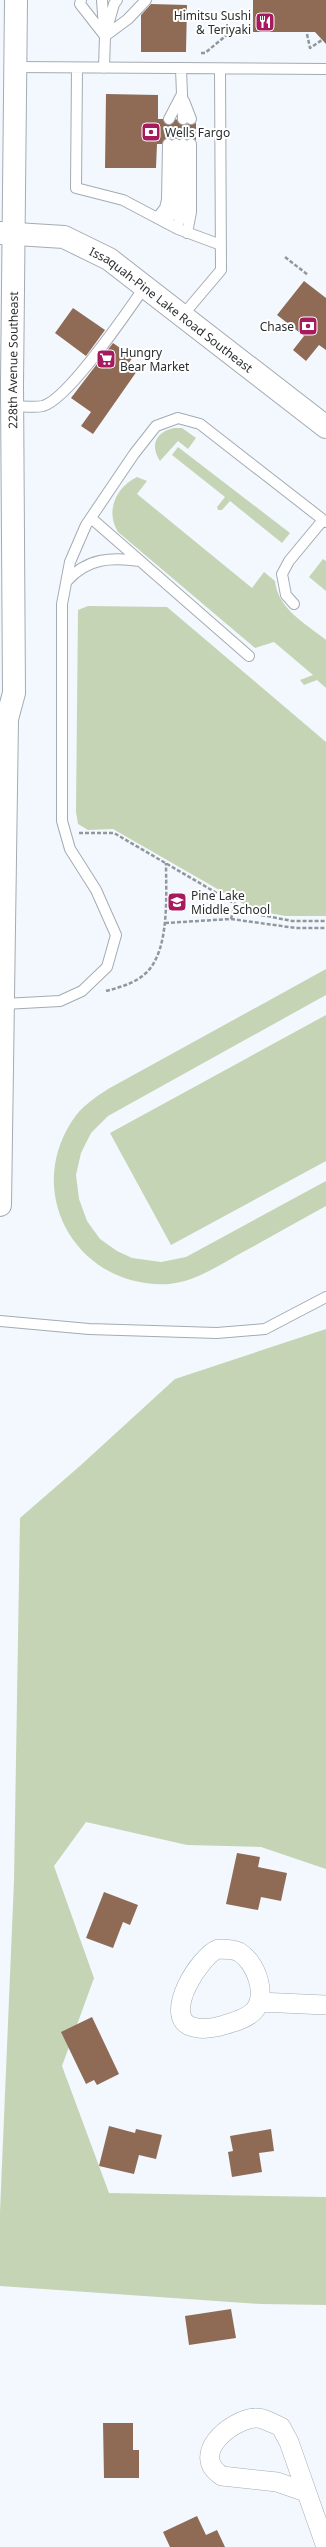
<svg xmlns="http://www.w3.org/2000/svg" width="326" height="2547" viewBox="0 0 326 2547" font-family="'Noto Sans',sans-serif">
	<style>
		.green { fill: #c5d4b4 }
		.building { fill: #8f6b55 }
		.lines { fill: none; stroke-linecap: round; stroke-linejoin: round }
		.lane-casing { stroke: #a4abb2; stroke-width: 12 }
		.street-casing { stroke: #a4abb2; stroke-width: 20 }
		.secondary-casing { stroke: #a4abb2; stroke-width: 24 }
		.path { stroke: #92979b; stroke-width: 2.5; stroke-dasharray: 4 2; stroke-linecap: butt }
		.lane { stroke: #fff; stroke-width: 10 }
		.street { stroke: #fff; stroke-width: 19 }
		.secondary { stroke: #fff; stroke-width: 22 }
		.labels { text-anchor: middle; dominant-baseline: central; stroke-width: 4; stroke-linejoin: round; paint-order: stroke }
		.poi-label { font-size: 12px; fill: #2b2e30; stroke: #fff; text-anchor: start }
		.street-label { font-size: 12px; fill: #2b2e30; stroke: #fff }
	</style>
	<rect width="100%" height="100%" fill="#f2f8fe"/>
	<!-- green -->
	<path class="green" d="M174,428H182L196,438L188,449L178,441L160,461C150,446 155,432 174,428Z
		M178,447L290,533L282,543L230,501L222,510H218L217,507L225,497L172,455Z
		M137,477L147,481L137,494L252,588L264,572L275,581C278,609 305,623 326,640V688L317,680L304,685L300,680L313,675L274,642L255,648L118,532C105,511 116,487 137,477Z
		M323,559L326,561V591L309,577Z
		M88,606L167,607L326,742V916H285L254,910L113,829L88,830L78,824L76,812L78,610Z
		M326,969V995L108,1116L91,1133L81,1153L76,1175L79,1199L87,1221L100,1239L117,1251L132,1258L161,1262L186,1257L326,1181V1206C298,1221 271,1237 243,1252C221,1264 195,1282 169,1284C79,1289 23,1196 72,1121C81,1107 94,1098 108,1089Z
		M326,1015V1161L171,1245L110,1133Z
		M326,1329V1869L261,1847L187,1845L86,1822L54,1866L94,1978L62,2066L109,2193L326,2197V2305L261,2304L0,2286V2212L14,1881L20,1518L81,1465L175,1379Z"/>
	<!-- building -->
	<path class="building" d="M253,0H326V44L315,32H253Z
		M151,4L187,5L186,52H141V15Z
		M106,94L158,95V119H163L169,125L176,119L183,125L196,123V140L191,138H168L162,144H157L156,168H105Z
		M304,281L326,298V350L319,345L306,361L293,350L304,336L277,315Z
		M73,308L105,330L86,356L55,333Z
		M113,343L133,357L128,364L137,371L93,434L81,426L91,412L71,398Z
		M237,1853L260,1857L258,1867L287,1873L281,1901L261,1897L258,1910L226,1904Z
		M104,1892L138,1905L130,1925L123,1922L113,1948L86,1938Z
		M92,2017L119,2074L97,2085L94,2080L86,2084L61,2032Z
		M109,2126L135,2133L136,2129L162,2135L156,2159L139,2155L134,2174L99,2166Z
		M271,2129L274,2151L259,2153L262,2172L232,2177L228,2152L233,2151L230,2136Z
		M231,2309L236,2338L189,2345L185,2316Z
		M103,2423H133V2450H139V2478H104Z
		M197,2516L206,2535L217,2530L225,2547H170L163,2532Z"/>
	<g class="lines">
		<defs>
			<path id="lane" d="M81,0L80,4L105,36
				M102,0L104,28
				M105,36L114,4L117,0
				M15,67L326,69
				M77,68L76,188L123,200L178,229L221,245
				M104,68L105,36L128,19L146,0
				M181,69L183,119
				M184,101L191,119
				M169,119L181,96
				M157,218L165,208L167,200L168,144
				M166,223L174,210L176,144
				M176,228L183,212V144
				M187,233L191,212V144
				M183,315L221,270L220,69
				M12,406C22,406 34,408 43,406C69,399 129,309 146,285
				M91,518L249,656
				M67,581C87,558 111,557 140,561
				M294,604L286,595L282,574L289,561L323,520
				M4,1004L60,1001L82,991L107,967L116,935L96,890L70,849L62,821V604L70,562L86,525L134,454L156,426L178,418L200,424L326,522
				M0,1321L89,1329L217,1333L265,1329L326,1297"/>
			<path id="street" d="M218,1949C225,1949 233,1949 239,1952C256,1962 268,1995 254,2011C246,2019 234,2022 224,2025C214,2028 200,2030 190,2026C163,2014 200,1956 218,1949Z
				M259,2002L326,2005
				M306,2492L277,2482L222,2476C189,2455 230,2420 255,2418C262,2417 274,2424 281,2427L289,2442L326,2547"/>
			<g id="secondary">
				<path id="s1" d="M0,233L64,237L109,259L326,427"/>
				<path id="s2" d="M0,1205L7,719L14,693L12,385L16,0"/>
			</g>
		</defs>
		<!-- lane casing -->
		<use href="#lane" class="lane-casing"/>
		<!-- street casing -->
		<use href="#street" class="street-casing"/>
		<!-- secondary casing -->
		<use href="#secondary" class="secondary-casing"/>
		<!-- path -->
		<path class="path" d="M307,34L310,48L322,40
			M201,53H205L228,34L243,33
			M285,257L308,275
			M79,833H114L251,913L292,921H326
			M231,919L296,928H326
			M165,923L231,919L235,904
			M106,991C121,987 136,983 147,972C170,949 166,893 166,863"/>
		<!-- lane -->
		<use href="#lane" class="lane"/>
		<!-- street -->
		<use href="#street" class="street"/>
		<!-- secondary -->
		<use href="#secondary" class="secondary"/>
	</g>
	<!-- icons -->
	<defs>
		<symbol id="restaurant-square" viewBox="-11 -11 22 22"><rect x="-9" y="-9" width="18" height="18" rx="4" fill="#a71a5d" stroke="#fff"/><path d="M-5-6h1v4h1v-4h1v4h1v-4h1v5L-1.5 .5V6h-2V.5L-5-1ZM5-6V6H3V1.5H1.5Q1.5-4 5-6Z" fill="#fff"/></symbol>
		<symbol id="bank-square" viewBox="-11 -11 22 22"><rect x="-9" y="-9" width="18" height="18" rx="4" fill="#a71a5d" stroke="#fff"/><path d="M-6-4H6V4H-6ZM0-2.3a2.3 2.3 0 1 0 0 4.6a2.3 2.3 0 1 0 0-4.6Z" fill="#fff"/></symbol>
		<symbol id="supermarket-square" viewBox="-11 -11 22 22"><rect x="-9" y="-9" width="18" height="18" rx="4" fill="#a71a5d" stroke="#fff"/><path d="M-6-5.5h2.5l.6 2H6L4.5 2H-2.5L-4.4-4H-6ZM-1.5 3.2a1.3 1.3 0 1 0 .1 0ZM3 3.2a1.3 1.3 0 1 0 .1 0Z" fill="#fff"/></symbol>
		<symbol id="school-square" viewBox="-11 -11 22 22"><rect x="-9" y="-9" width="18" height="18" rx="4" fill="#a71a5d" stroke="#fff"/><path d="M0-5L7-2L0 1L-7-2ZM-4 1L0 2.5L4 1V4Q0 6-4 4Z" fill="#fff"/></symbol>
	</defs>
	<g fill-rule="evenodd">
		<use href="#restaurant-square" x="254" y="11" width="22" height="22"/>
		<use href="#bank-square" x="140" y="121" width="22" height="22"/>
		<use href="#bank-square" x="297" y="315" width="22" height="22"/>
		<use href="#supermarket-square" x="95" y="348" width="22" height="22"/>
		<use href="#school-square" x="166" y="891" width="22" height="22"/>
	</g>
	<g class="labels">
		<!-- poi labels -->
		<g class="poi-label">
			<text x="251" y="15" text-anchor="end">Himitsu Sushi<tspan x="251" dy="14">&amp; Teriyaki</tspan></text>
			<text x="165" y="132">Wells Fargo</text>
			<text x="294" y="326" text-anchor="end">Chase</text>
			<text x="120" y="352">Hungry<tspan x="120" dy="14">Bear Market</tspan></text>
			<text x="191" y="895">Pine Lake<tspan x="191" dy="14">Middle School</tspan></text>
		</g>
		<!-- street labels -->
		<g class="street-label">
			<text stroke="none"><textPath href="#s1" startOffset="194">Issaquah-Pine Lake Road Southeast</textPath></text>
			<text stroke="none"><textPath href="#s2" startOffset="846">228th Avenue Southeast</textPath></text>
		</g>
	</g>
</svg>
